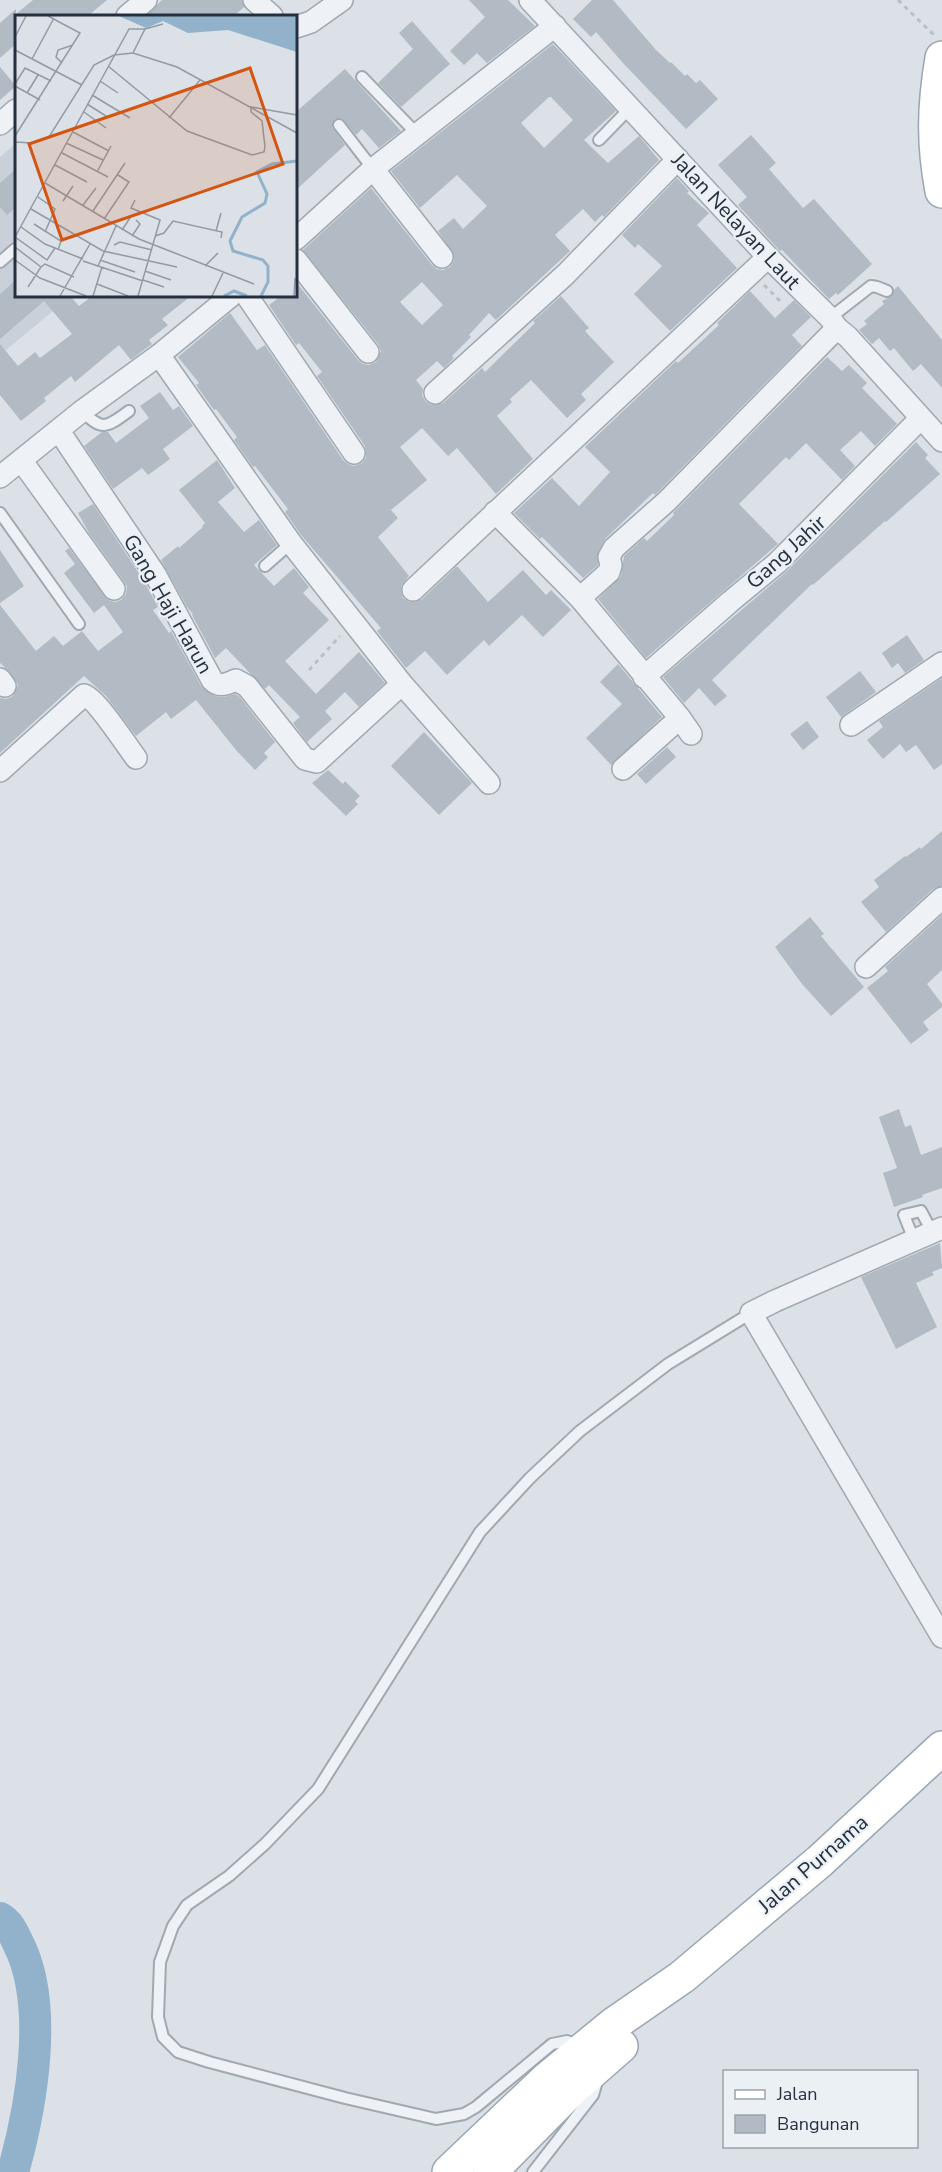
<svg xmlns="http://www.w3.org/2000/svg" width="942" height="2172" viewBox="0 0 942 2172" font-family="'Nunito Sans',sans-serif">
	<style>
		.built { fill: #c9d0da }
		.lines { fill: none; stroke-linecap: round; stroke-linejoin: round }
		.river { stroke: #92b2cb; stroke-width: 32 }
		.building { fill: #b2bac4; fill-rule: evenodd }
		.lane-casing { stroke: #a0a8b1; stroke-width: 14 }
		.street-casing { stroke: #a0a8b1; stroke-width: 24 }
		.primary-casing { stroke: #9aa6b4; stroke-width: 36 }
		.path { stroke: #b9bfc6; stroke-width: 3; stroke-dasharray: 4.5 4.5; stroke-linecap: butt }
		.lane { stroke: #eef1f5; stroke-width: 10 }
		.street { stroke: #eef1f5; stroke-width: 21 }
		.primary { stroke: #fff; stroke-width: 33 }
		.labels { text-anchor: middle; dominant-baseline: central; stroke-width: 4.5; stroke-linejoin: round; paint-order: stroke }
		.street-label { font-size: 21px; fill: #24303f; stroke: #ebf0f5 }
		.inset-river { fill: none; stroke: #92b2cb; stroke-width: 3 }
		.inset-road { fill: none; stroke: #929aa4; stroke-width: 1.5 }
		.view { fill: #d45511; fill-opacity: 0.15; stroke: #d45511; stroke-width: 3 }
		.inset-edge { fill: none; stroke: #24303f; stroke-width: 3 }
	</style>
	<rect width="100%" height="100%" fill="#dbe1e7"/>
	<!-- built -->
	<path class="built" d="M16,143V296H71L0,355V157Z"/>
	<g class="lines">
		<!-- river -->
		<path class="river" d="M0,1918C10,1924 13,1933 18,1943C50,2005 31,2108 13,2172"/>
	</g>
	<!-- building -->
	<path class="building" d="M33,0H107L88,16H16V44L0,58V23L16,9V14Z
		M162,0H242L244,7L234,16H146Z
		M469,0H508L535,26L487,63L477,53L464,65L450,51L485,17Z
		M592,0H613L656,50L670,63L671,62L685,76L687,74L696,83L700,80L718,99L686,129L623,63L596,32L591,37L573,19Z
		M412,21L450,64L401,107L378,83L413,49L399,33Z
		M553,44L616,111L584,140L608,163L639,136L659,160L604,217L602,215L595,222L583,209L555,235L570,251L496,320L489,313L469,335L471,337L452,356L454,358L444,368L437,361L416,380L423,389L422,395L426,402L432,405L443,403L482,368L485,372L535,323L533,321L561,296L589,328L585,331L614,362L581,394L586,400L567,418L531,380L510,399L512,402L497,416L533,459L496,494L457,448L448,456L422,428L400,447L427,480L391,510L398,518L378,537L409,576L401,586V592L403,598L409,602H415L422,599L457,566L488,602L523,570L546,595L551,590L571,610L543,637L522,615L489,646L484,640L447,675L425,651L406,668L377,631L381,628L301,535L285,512L288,509L255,466L253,467L234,440L237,437L216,409L214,410L196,385L199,383L178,357L230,313L257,350L265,345L343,460L348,464L354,466L362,463L366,458L365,446L317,376L322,372L299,343L296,345L269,305L281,296H296V282L358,360L363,364L369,365L376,362L381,351L378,344L303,250L371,188L432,265L437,269L443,270L450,267L454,261V255L438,231L454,218L463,229L487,206L457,175L420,208L391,171ZM549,97H551L573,120L544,148L521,123ZM422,282L443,305L422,325L400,302Z
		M0,67L16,86L0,100Z
		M345,69L401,131L379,148L362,129L356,135L342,118L335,119L332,127L345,145L296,190V112Z
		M751,135L776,163L769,169L803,208L814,199L872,264L838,295L836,293L829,299L782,250L780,251L738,205L747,197L718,165Z
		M16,169V207L7,215L0,207V183Z
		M677,178L689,191L687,193L709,213L697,225L737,268L670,331L634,294L662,266L638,244L635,248L622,235Z
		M16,280V296H70L79,306L92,296H191L162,319L168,325L149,340L152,344L145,349L131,360L119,345L75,382L71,376L44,398L46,401L21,421L0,395V344L18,366L35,352L40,358L72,334L44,301L0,339V294Z
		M898,286L942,340V388L921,364L913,371L894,348L890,351L879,338L872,344L859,330L867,324L864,321L884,304L882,301L892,296L894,290Z
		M750,291L775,318L794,300L811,317L792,335L802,346L658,492L655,495L653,493L606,538L598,552V565L583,578L542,537L540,539L514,513L552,478L579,506L610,472L585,447L676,361L678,363L719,325L717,323Z
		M827,357L842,371L849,365L867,383L862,388L897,424L875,446L861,431L840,450L855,466L842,480L806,443L789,460L786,457L739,504L778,544L646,658L598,599L621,576L624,556L644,538L647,541L674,515L673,513Z
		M160,392L173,410L179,406L193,426L163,449L170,459L148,475L142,468L113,489L84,446L102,432H108L116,443L149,418L140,406Z
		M916,442L928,455L925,458L940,474L886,522L885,521L813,585L812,584L712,680L727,696L715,706L699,688L684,703L663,677L786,572Z
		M217,460L235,488L218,502L244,532L259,520L277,545L254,565L274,586L294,568L309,587L303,593L329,620L285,661L316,694L359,652L385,683L359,707L345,692L325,711L332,719L307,742L293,723L300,717L269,685L265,689L226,648L215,658L192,615L193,614L187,607L161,560L178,546L179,548L203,527L202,526L205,523L179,490Z
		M93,504L144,581L158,607L153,610L169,633L171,631L201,686L215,696L224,697L235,694L239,696L275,742L264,753L268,757L255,770L236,750L196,700L171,719L166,712L136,736L106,696L84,676L0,753V698L7,699L13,696L18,685L10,672L0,663V605L36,651L54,636L63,646L82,631L98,651L123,632L104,605L94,613L64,573L75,564L65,551L69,548L108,600L115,602L121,600L126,594L127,587L124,582L89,533L78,513Z
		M0,550L24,586L0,603Z
		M907,635L924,660L905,673L898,663L892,668L882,653Z
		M618,664L662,717L611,765L586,738L622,704L600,682Z
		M860,671L876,692L841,717L826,697Z
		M942,678V764L934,770L916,745L906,752L900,744L883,759L867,740L883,727L879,721Z
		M807,721L819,737L803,750L790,734Z
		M424,732L472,783L439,815L391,766Z
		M667,747L676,757L646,784L637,774Z
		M328,770L343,784L345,781L360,796L355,801L358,804L346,816L312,783Z
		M942,831V886L933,889L886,932L861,902L879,887L874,880L905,856L906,857L920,847L921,849Z
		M942,915V970L927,984L942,1004V1007L923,1022L929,1030L911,1044L867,988L888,971L885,967Z
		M810,917L824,934L821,936L864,987L831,1016L802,984L775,947Z
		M899,1109L905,1127L911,1125L921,1155L942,1147V1188L922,1195L923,1197L894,1207L883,1173L897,1168L879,1117Z
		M940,1243L942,1268L932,1272L934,1275L916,1283L937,1327L896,1349L861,1277Z"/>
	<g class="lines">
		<defs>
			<path id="lane" d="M362,77L418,135
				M339,125L373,169
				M599,140L630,108
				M0,262L15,249
				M830,318L871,286L877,287L887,291
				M82,411C103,432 107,427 129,411
				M0,513L79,624
				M265,566L291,543
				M914,1240L904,1215L921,1211L932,1232
				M581,2046L567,2041L552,2044L476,2107L464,2114L436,2119L345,2098L209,2062L178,2052L163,2037L158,2017L160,1962L173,1926L187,1905L229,1876L265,1844L318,1789L480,1532L530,1478L580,1431L668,1364L751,1313
				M533,2172L593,2095L598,2078"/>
			<path id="street" d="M254,0L272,16
				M530,0L768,257L830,318L837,328L848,337L942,441
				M127,16L146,0
				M296,27L311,22L342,0
				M0,124L16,110
				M373,169L442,257
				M296,239L373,169L555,26
				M296,260L368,352
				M247,296L354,453
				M159,355L291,543L402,684L489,783
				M435,393L566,274L678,159
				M59,431L155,574L212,680C220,688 226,684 236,680L247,686L305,759L317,762L402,684
				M21,460L114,589
				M0,477L82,411L159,355L231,296
				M495,512L580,598L680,718
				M413,590L768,257
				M580,598L609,572L611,565L609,557L614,548L667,501L837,328
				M644,677L731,601L777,563L920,419
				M0,679L5,686
				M851,725L942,663
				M623,769L680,718L691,734
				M0,771L84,695C96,698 127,746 136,758
				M866,967L942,898
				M942,1228L775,1301L751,1313L942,1637"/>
			<path id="primary" d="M942,58C934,106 933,143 942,191
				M449,2172L547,2079L614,2024L682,1977L820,1861L942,1748
				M490,2172L573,2088L621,2046"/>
		</defs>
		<!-- lane casing -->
		<use href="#lane" class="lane-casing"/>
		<!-- street casing -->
		<use href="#street" class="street-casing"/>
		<!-- primary casing -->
		<use href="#primary" class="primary-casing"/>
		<!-- path -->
		<path class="path" d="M898,0L934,35
			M764,285L781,302
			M309,670L340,636"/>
		<!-- lane -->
		<use href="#lane" class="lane"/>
		<!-- street -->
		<use href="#street" class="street"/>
		<!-- primary -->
		<use href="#primary" class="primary"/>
	</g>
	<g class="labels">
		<!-- street labels -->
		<g class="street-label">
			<text transform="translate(736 221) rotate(47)">Jalan Nelayan Laut</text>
			<text transform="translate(786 552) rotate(-42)">Gang Jahir</text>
			<text transform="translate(168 604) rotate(60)">Gang Haji Harun</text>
			<text transform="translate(813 1864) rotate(-41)">Jalan Purnama</text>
		</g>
	</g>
	<!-- overview -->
	<g transform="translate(15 15)">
		<rect width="282" height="282" fill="#dbe1e7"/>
		<path d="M104,1H282V37L213,15L173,18L148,6L131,13Z" fill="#92b2cb"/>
		<path class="inset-river" d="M209,281L219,276L232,281M246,281L253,267V251L248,245L218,236L215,226L227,202L250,188L252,179L242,157L257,149L282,146"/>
		<path class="inset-road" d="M0,22L11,1M0,35L67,70M118,38L130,14L148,9M17,44L39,3M47,48L41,42L43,35L58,30M93,51L172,116L237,140L249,137L250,132L247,106L236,97V92L282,100M85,66L103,78M0,69L10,53L36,66M0,71L25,85M12,78L23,60M77,80L115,103M72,89L91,101M69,97L91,113M154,103L185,65M58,117L94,136M0,121L65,18L33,1M0,127L17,128L34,122L79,50L99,40L118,38L162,52L282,118M51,128L88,145M47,138L93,162M40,150L72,167M82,157L96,131M30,168L124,224L239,269M23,182L40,194L30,217M120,185L116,193L145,205L123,281M48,186L58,171M68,190L81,173M16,194L88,236L162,252M78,196L110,148M89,204L114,167L103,160M19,209L46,226L43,235M6,212L30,229L68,244M107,215L117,200M201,216L206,198M117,221L125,209L121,205M140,221L149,218L158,206L207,217L206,223M0,222L114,14H130M0,222L32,245L40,233M99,230L105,227L137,235M0,232L26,252M0,245L25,263L71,281M85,245L120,257M68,246L128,266M83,251L101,211M190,251L203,238M26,252L30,249L59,262M130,256L156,265M128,265L149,272M82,269L113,281M13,272L26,252M45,281L75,229M78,281L87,252M197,281L208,258M279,281L280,263"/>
		<path class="view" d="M235,53L268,149L47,225L14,129Z"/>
		<rect width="282" height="282" class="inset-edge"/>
	</g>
	<!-- legend -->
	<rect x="723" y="2070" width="195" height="78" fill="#ebf0f5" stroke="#9ba3ac" stroke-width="1.5"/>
	<rect x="735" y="2090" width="30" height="9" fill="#ffffff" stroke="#9ba3ac" stroke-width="1.5"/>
	<text x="777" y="2100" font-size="18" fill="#24303f">Jalan</text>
	<rect x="735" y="2115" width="30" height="18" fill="#b2bac4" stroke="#9ba3ac" stroke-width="1.5"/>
	<text x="777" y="2130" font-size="18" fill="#24303f">Bangunan</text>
</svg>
